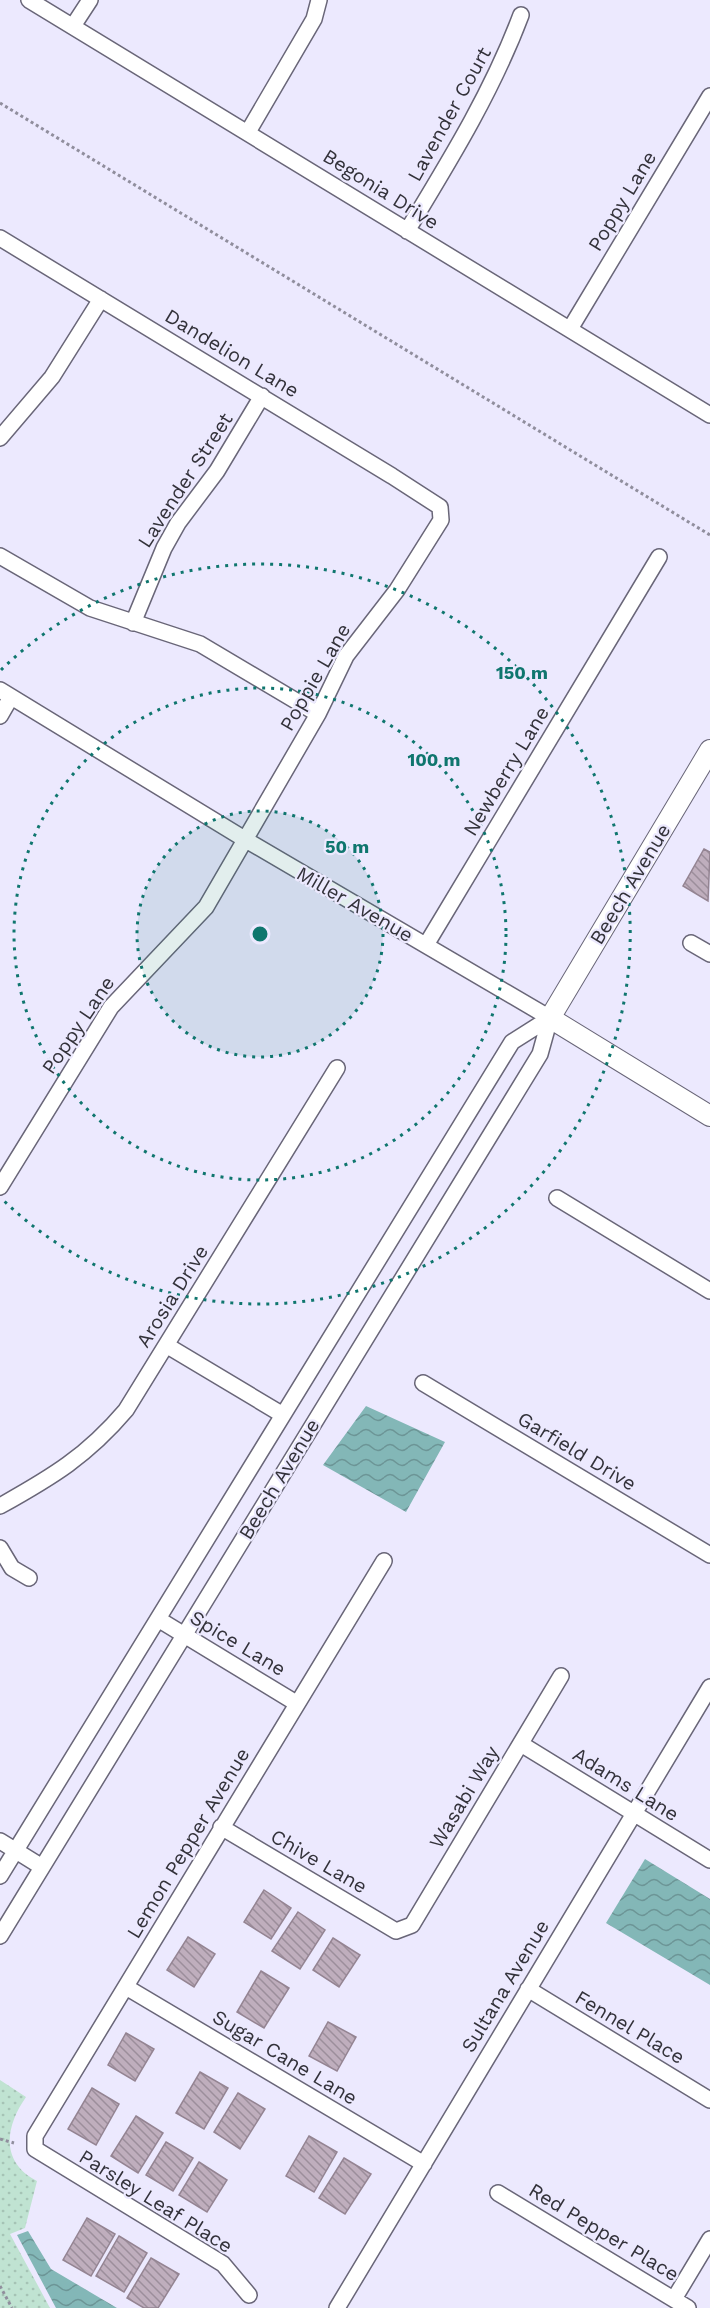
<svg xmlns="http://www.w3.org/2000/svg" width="710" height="2308" viewBox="0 0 710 2308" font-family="'Work Sans',sans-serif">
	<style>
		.green { fill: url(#green-dots) }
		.water { fill: url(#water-waves) }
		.building { fill: url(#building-back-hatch); stroke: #948492; stroke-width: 1.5 }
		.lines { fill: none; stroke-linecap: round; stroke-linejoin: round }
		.minor-casing { stroke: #696678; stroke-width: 18 }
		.tertiary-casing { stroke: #696678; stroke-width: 22 }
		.path { stroke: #908e9d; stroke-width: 3; stroke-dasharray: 3 3; stroke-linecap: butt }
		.minor { stroke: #fff; stroke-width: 15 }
		.tertiary { stroke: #fff; stroke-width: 20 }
		.ring { fill: none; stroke: #0f766e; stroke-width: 3; stroke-dasharray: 3 6 }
		.labels { text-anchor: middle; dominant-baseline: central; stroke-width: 4.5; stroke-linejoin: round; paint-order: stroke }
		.street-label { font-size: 20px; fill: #33323a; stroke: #ece9fe }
		.centre { fill: #0f766e; stroke: #ece9fe; stroke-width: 3 }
		.ring-label { font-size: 18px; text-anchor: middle; font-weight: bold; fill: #0f766e; stroke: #ece9fe; stroke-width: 4.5; stroke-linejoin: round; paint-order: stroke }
	</style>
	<defs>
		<pattern id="green-dots" width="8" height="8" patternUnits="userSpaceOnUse" patternTransform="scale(1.5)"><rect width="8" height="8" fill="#c0e3d2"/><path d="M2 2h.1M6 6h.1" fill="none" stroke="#a5c3b5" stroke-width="1.8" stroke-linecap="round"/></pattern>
		<pattern id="water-waves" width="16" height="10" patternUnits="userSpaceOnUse" patternTransform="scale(1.5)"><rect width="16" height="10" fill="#83b7b7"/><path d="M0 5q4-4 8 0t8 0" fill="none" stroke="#6c9596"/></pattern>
		<pattern id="building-back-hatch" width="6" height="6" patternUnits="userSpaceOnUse" patternTransform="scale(1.5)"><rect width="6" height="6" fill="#bfaebd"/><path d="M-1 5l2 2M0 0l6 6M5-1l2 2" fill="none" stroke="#9c8e9b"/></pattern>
	</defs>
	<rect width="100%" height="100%" fill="#ece9fe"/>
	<!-- green -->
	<path class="green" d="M0,2080L26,2097C5,2127 0,2162 37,2181L25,2228L10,2234L50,2308H0Z"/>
	<!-- water -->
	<path class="water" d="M366,1406L445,1442L406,1512L323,1465Z
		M645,1859L710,1899V1985L606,1923Z
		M28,2231L51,2269L117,2308H56L17,2235Z"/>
	<!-- building -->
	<path class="building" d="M704,849L710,852L708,901L683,886Z
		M264,1890L291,1908L271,1939L244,1922Z
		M298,1912L325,1930L300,1969L272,1951Z
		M188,1937L215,1954L194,1987L167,1970Z
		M333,1938L360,1955L339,1987L313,1970Z
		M261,1971L289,1988L264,2028L237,2012Z
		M328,2022L356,2037L337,2071L309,2056Z
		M126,2033L154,2049L135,2081L108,2065Z
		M200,2072L228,2088L204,2129L176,2113Z
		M92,2088L119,2104L96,2145L68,2129Z
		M238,2093L265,2109L240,2149L214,2132Z
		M136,2116L163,2133L138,2173L111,2156Z
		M309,2136L337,2152L314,2192L286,2176Z
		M166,2142L193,2158L173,2191L146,2175Z
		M344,2158L371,2174L345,2214L319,2198Z
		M199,2162L227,2180L207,2212L179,2195Z
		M87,2218L115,2234L91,2276L63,2260Z
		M119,2236L147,2253L124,2292L96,2276Z
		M151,2258L179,2274L158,2308H144L127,2298Z"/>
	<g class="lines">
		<defs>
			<path id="minor" d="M29,0L710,415
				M73,26L90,0
				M248,132L314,19L319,0
				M407,231C450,160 492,92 521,15
				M0,238L392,476L440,507L441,520L397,590L346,656L318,714L206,907L111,1007L0,1187
				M570,329L710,96
				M0,438L52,377L101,299
				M0,556L90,608L200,644L318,714
				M133,623L164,548L178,523L217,471L262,396
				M0,690L246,840L550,1018
				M0,716L11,697
				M691,943L710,954
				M426,945L659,557
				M557,1198L710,1291
				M166,1345L283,1415
				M423,1383L710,1555
				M0,1506C52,1477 87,1456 126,1410L337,1068
				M0,1548L12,1568L29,1578
				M158,1619L296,1703
				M521,1744L710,1860
				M221,1827L396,1931L412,1925L561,1676
				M0,1841L42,1867
				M0,1876L512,1042L550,1018
				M0,1936L540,1054L550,1018
				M126,1987L424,2164
				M528,1989L710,2100
				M498,2193L688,2308
				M249,2295L223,2264L35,2149V2136L384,1561
				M674,2299L710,2239
				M337,2308L710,1687"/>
			<path id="tertiary" d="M710,750L550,1018L710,1116"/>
		</defs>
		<!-- minor casing -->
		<use href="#minor" class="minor-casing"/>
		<!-- tertiary casing -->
		<use href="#tertiary" class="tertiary-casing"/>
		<!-- path -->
		<path class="path" d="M0,103L710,535
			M0,2139L14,2143
			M0,2286L12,2308"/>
		<!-- minor -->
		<use href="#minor" class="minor"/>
		<!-- tertiary -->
		<use href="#tertiary" class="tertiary"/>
	</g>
	<!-- distance rings -->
	<circle cx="260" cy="934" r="123" fill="#0f766e" fill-opacity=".12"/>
	<g class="ring">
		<circle cx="260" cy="934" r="123"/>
		<circle cx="260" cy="934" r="246"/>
		<path d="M1 670A370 370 0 1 1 1 1198"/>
	</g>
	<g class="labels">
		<!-- street labels -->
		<g class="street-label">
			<text transform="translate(449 114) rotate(-61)">Lavender Court</text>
			<text transform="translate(381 189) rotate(32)">Begonia Drive</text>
			<text transform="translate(622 201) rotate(-59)">Poppy Lane</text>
			<text transform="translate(232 353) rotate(31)">Dandelion Lane</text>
			<text transform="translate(185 480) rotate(-57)">Lavender Street</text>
			<text transform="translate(315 677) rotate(-60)">Poppie Lane</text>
			<text transform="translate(506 771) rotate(-59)">Newberry Lane</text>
			<text transform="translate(630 884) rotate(-59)">Beech Avenue</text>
			<text transform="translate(355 904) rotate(30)">Miller Avenue</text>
			<text transform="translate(78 1025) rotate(-56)">Poppy Lane</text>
			<text transform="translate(172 1296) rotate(-58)">Arosia Drive</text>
			<text transform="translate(577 1451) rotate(31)">Garfield Drive</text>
			<text transform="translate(279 1479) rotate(-59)">Beech Avenue</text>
			<text transform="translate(238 1643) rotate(31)">Spice Lane</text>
			<text transform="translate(626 1784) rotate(32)">Adams Lane</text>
			<text transform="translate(464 1797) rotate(-59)">Wasabi Way</text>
			<text transform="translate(188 1843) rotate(-59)">Lemon Pepper Avenue</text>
			<text transform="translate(319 1861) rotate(30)">Chive Lane</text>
			<text transform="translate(505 1986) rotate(-59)">Sultana Avenue</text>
			<text transform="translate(630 2027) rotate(31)">Fennel Place</text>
			<text transform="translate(285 2057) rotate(31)">Sugar Cane Lane</text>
			<text transform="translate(156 2201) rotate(32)">Parsley Leaf Place</text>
			<text transform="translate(604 2232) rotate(31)">Red Pepper Place</text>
		</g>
	</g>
	<circle cx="260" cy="934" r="9" class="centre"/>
	<g class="ring-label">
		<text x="522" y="679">150 m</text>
		<text x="434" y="766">100 m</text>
		<text x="347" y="853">50 m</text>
	</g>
</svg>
